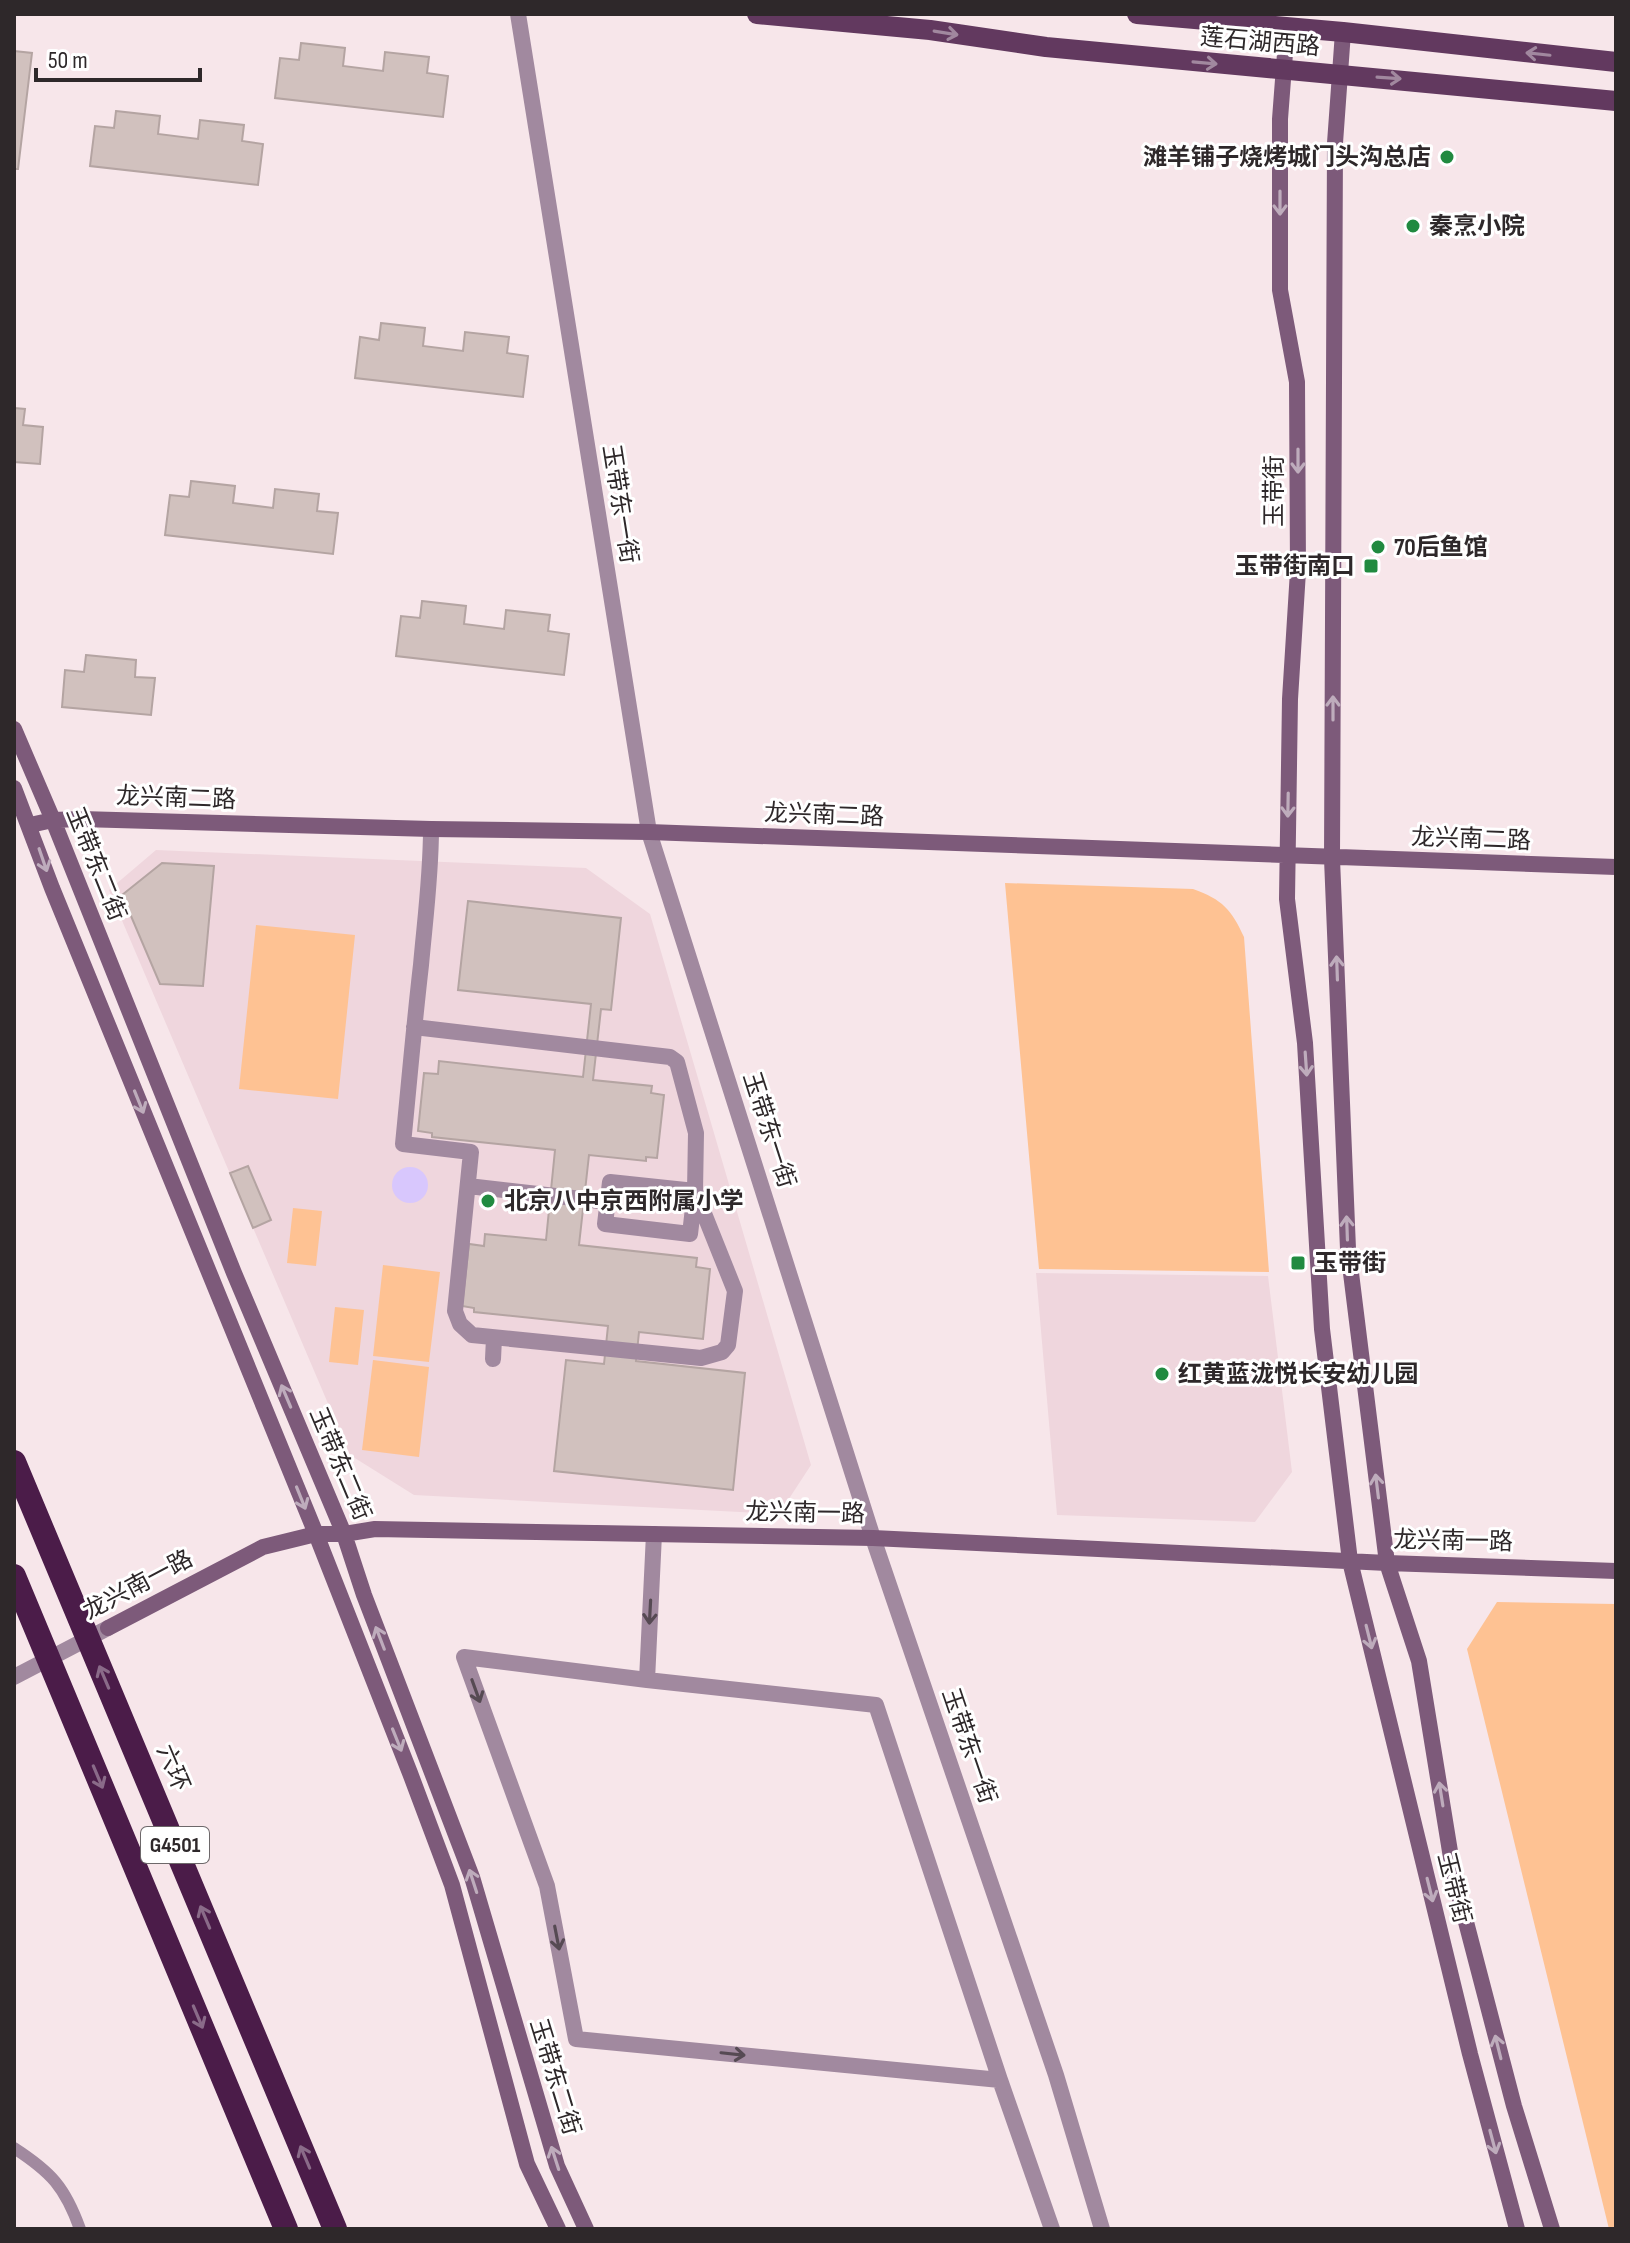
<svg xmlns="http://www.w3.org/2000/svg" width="1630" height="2243" viewBox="0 0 1630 2243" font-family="'Sofia Sans Condensed','Noto Sans SC',sans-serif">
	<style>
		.built { fill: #efd6dd }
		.green { fill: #fec293 }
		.water { fill: #d8c7fd }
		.building { fill: #d1c1be; stroke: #b4a4a2; stroke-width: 2 }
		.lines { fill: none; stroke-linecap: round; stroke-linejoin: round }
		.lane { stroke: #a1899f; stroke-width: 12 }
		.street { stroke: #a1899f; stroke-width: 16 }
		.secondary { stroke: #7d5a7a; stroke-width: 16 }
		.primary { stroke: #62395f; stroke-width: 20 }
		.highway { stroke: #4b1c49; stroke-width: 24 }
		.oneway { stroke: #a1889f }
		.oneway2 { stroke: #beacbc }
		.oneway3 { stroke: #564a53 }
		.oneway4 { stroke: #8a6b89 }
		.poi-dot { fill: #218a40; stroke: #fff; stroke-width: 3 }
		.labels { text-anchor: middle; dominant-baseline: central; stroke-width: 6; stroke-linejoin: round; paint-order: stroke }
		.shield { fill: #fff; stroke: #6d686a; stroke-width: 2 }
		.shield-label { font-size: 22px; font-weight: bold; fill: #2e282a }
		.street-label { font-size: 24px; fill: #2e282a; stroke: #fff }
		.poi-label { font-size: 24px; font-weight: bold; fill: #2e282a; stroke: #fff; text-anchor: start }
	</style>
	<rect width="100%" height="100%" fill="#f7e6ea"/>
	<!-- built -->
	<path class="built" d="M156,850L586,868L650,914L811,1465L779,1514L414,1495L350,1455L109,890Z
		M1036,1273L1268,1276L1292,1472L1255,1522L1057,1515Z"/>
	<!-- green -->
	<path class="green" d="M1005,883L1193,889C1223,900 1231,909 1244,937L1269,1272L1039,1269Z
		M256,925L355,935L338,1099L239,1089Z
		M293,1208L322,1211L316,1266L287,1263Z
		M383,1265L440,1272L429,1362L373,1356Z
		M335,1307L364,1310L358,1365L329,1362Z
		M373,1360L429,1367L419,1457L362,1450Z
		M1497,1602L1616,1604V2229H1609L1467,1649Z"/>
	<!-- water -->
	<path class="water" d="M392 1185a18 18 0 1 1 36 0a18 18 0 1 1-36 0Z"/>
	<!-- building -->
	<path class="building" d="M301,43L345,48L343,66L383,71L385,52L429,57L427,73L448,76L443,117L275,98L280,58L299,60Z
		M14,51L32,53L18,169H14Z
		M116,111L160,116L158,134L198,139L200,120L244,125L242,141L263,144L258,185L90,166L95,126L114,128Z
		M381,323L425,328L423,346L463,351L465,332L509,337L507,353L528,356L523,397L355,378L360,337L379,340Z
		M14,408L25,409L23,425L43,427L40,464L14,462Z
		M191,481L235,486L233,503L273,508L275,489L319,494L317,511L338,513L333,554L165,535L170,495L189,497Z
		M422,601L466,606L464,624L504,629L506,610L550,615L548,631L569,634L564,675L396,656L401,616L420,618Z
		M86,655L136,660L135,677L155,678L151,715L62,707L65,670L84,672Z
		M162,863L214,866L203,986L160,984L122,895Z
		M468,901L621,918L611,1010L601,1009L593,1080L652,1086L651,1093L664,1095L657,1158L646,1157V1161L589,1155L579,1245L697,1258L696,1267L710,1269L703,1339L639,1332L636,1361L745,1373L733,1490L554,1471L566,1360L604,1364L608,1326L474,1312V1308L462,1306L469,1244L484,1246L485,1234L546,1240L555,1150L432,1137V1133L418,1131L424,1073L438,1074L439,1061L583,1077L591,1004L458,990Z
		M248,1166L271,1220L253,1228L230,1173Z"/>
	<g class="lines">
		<!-- lane -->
		<path class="lane" d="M14,2148C51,2172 65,2187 80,2229"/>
		<!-- street -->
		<path class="street" d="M518,14L649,832L873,1538L1056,2075L1102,2229
			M414,1027L670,1057L677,1062L696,1133L695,1191L690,1234L605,1224L610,1182L695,1191L735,1291L728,1345L722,1352L701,1358L472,1335L460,1324L455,1311L471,1152L403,1144C409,1084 414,1025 421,965C425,920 431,875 431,829
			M468,1186L608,1202
			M493,1359L494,1338
			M14,1677L108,1628
			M647,1680L876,1705L1000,2080L576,2039L547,1886L464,1657L647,1680L654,1534
			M1000,2080L1052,2229"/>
		<!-- secondary -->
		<path class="secondary" d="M1287,27L1280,119V290L1297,382L1298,571L1290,699L1287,899L1305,1043L1322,1329L1350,1561L1470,2054L1517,2229
			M1343,32L1335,143L1332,859L1348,1249L1387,1563L1419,1661L1454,1876L1514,2106L1552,2229
			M14,729L53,820L234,1273L344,1534L364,1595L472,1877L557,2166L586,2229
			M14,788L52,888L316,1534L410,1773L452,1885L527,2164L558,2229
			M30,825L53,820L81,819L431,829L649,832L1616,867
			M108,1628L263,1547L316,1534H344L375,1529L873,1538L1387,1563L1616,1571"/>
		<!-- primary -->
		<path class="primary" d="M757,14L930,30L1046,47L1616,101
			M1137,14L1343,32L1616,62"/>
		<!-- highway -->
		<path class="highway" d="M14,1462L335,2229
			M14,1576L286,2229"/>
	</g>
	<!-- one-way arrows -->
	<defs><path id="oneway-shaft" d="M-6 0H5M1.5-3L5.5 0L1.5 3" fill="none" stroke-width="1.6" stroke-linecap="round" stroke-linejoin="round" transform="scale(2)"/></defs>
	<g class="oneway">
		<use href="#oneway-shaft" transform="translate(946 33) rotate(9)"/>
		<use href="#oneway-shaft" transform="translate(1538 54) rotate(-174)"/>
		<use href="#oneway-shaft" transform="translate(1205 63) rotate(5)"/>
		<use href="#oneway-shaft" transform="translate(1389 78) rotate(4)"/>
	</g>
	<g class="oneway2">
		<use href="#oneway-shaft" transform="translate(1280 203) rotate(90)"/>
		<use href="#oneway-shaft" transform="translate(1298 461) rotate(90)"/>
		<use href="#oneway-shaft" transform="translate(1333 708) rotate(-90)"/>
		<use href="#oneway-shaft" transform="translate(1288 805) rotate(91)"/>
		<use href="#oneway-shaft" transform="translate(43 860) rotate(71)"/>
		<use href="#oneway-shaft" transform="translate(1337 968) rotate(-92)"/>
		<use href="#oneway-shaft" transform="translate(1306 1064) rotate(86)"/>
		<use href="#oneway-shaft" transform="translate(139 1102) rotate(68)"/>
		<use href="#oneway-shaft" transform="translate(1347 1228) rotate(-92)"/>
		<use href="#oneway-shaft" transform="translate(286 1396) rotate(-113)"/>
		<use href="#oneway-shaft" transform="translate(1377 1486) rotate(-97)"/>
		<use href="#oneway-shaft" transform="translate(301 1498) rotate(68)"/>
		<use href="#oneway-shaft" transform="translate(1369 1637) rotate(76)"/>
		<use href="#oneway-shaft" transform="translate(380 1638) rotate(-111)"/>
		<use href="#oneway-shaft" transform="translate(397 1740) rotate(68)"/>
		<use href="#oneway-shaft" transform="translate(1441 1794) rotate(-99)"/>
		<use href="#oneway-shaft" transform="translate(473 1881) rotate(-108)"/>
		<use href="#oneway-shaft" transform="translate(1430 1890) rotate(76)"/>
		<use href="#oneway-shaft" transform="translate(1498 2047) rotate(-104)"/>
		<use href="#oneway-shaft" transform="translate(1493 2142) rotate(75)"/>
		<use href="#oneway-shaft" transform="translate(555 2158) rotate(-108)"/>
	</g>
	<g class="oneway3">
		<use href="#oneway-shaft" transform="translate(650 1612) rotate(93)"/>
		<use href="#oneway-shaft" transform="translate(476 1691) rotate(70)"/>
		<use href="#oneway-shaft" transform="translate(557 1938) rotate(79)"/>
		<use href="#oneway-shaft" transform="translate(733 2054) rotate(6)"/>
	</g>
	<g class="oneway4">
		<use href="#oneway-shaft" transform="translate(104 1677) rotate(-113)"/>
		<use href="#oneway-shaft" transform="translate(98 1777) rotate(67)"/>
		<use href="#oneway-shaft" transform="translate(205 1917) rotate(-113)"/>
		<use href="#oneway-shaft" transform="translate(198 2017) rotate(67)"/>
		<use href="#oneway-shaft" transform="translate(305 2157) rotate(-113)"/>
	</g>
	<!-- markers -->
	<g class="poi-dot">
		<circle cx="1447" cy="157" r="8"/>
		<circle cx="1413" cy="226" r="8"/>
		<circle cx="1378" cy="547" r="8"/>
		<rect x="1363" y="558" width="16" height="16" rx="4"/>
		<circle cx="488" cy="1201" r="8"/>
		<rect x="1290" y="1255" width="16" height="16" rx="4"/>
		<circle cx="1162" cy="1374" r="8"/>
	</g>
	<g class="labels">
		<!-- shield labels -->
		<rect class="shield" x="141" y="1827" width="68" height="36" rx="6"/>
		<g class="shield-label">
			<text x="175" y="1845">G4501</text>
		</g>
		<!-- street labels -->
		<g class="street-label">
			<text transform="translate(1260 42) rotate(5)">莲石湖西路</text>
			<text transform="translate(1274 491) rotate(-90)">玉带街</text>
			<text transform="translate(620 504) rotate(81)">玉带东一街</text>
			<text transform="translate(176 798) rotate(2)">龙兴南二路</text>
			<text transform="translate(824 815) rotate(2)">龙兴南二路</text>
			<text transform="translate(1471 839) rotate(2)">龙兴南二路</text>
			<text transform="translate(96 864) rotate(68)">玉带东二街</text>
			<text transform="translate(769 1130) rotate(72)">玉带东一街</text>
			<text transform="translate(340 1464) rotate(67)">玉带东二街</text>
			<text transform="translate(805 1513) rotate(1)">龙兴南一路</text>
			<text transform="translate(1453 1541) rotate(1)">龙兴南一路</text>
			<text transform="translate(138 1585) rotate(-28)">龙兴南一路</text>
			<text transform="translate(969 1746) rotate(71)">玉带东一街</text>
			<text transform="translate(173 1768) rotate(67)">六环</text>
			<text transform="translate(1454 1888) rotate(76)">玉带街</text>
			<text transform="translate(555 2077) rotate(73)">玉带东二街</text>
		</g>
		<!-- poi labels -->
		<g class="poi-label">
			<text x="1431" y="157" text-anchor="end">滩羊铺子烧烤城门头沟总店</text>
			<text x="1429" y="226">秦烹小院</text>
			<text x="1394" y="547">70后鱼馆</text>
			<text x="1355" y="566" text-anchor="end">玉带街南口</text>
			<text x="504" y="1201">北京八中京西附属小学</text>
			<text x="1314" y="1263">玉带街</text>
			<text x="1178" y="1374">红黄蓝泷悦长安幼儿园</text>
		</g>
	</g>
	<!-- border -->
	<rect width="1630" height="2243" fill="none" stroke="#2e282a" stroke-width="32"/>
	<!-- scale -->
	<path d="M36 68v12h164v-12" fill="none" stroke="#2e282a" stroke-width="4"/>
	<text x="48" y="68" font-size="24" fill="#2e282a" stroke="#ffffff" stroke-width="6" paint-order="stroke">50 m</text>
</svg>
